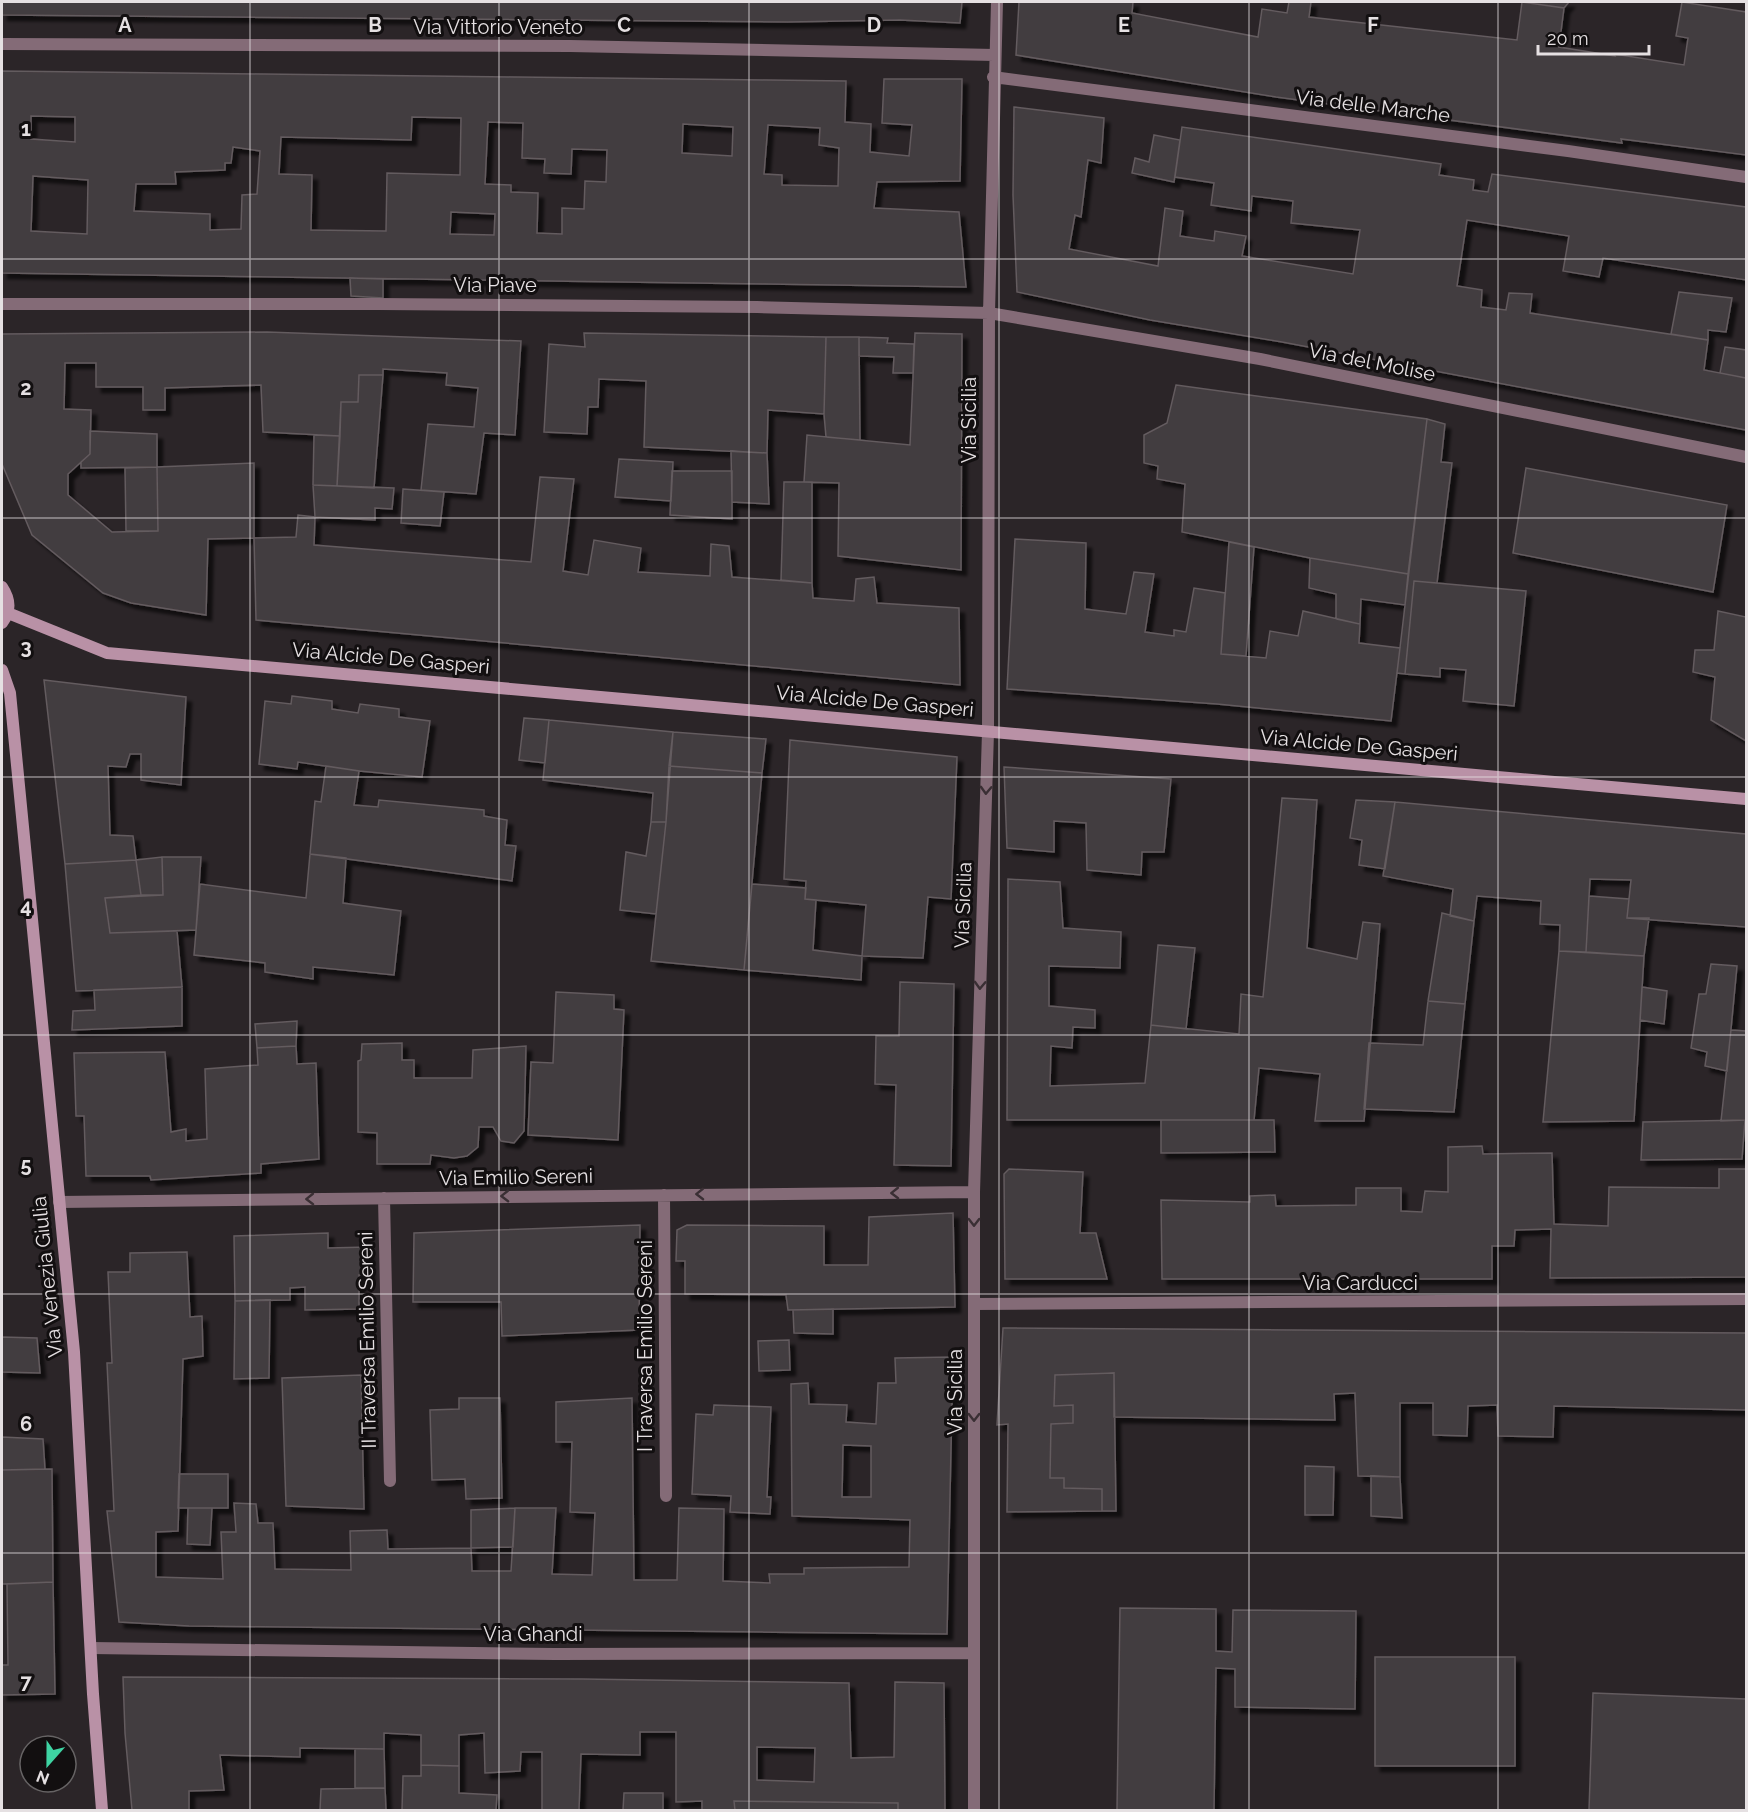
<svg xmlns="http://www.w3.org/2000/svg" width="1748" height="1812" viewBox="0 0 1748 1812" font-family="Raleway,sans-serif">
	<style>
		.building { fill: #433c3f; stroke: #635b5f; stroke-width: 1.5; fill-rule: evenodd; filter: url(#shadow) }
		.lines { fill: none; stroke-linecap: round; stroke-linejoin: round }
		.street { stroke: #846b77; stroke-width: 12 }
		.secondary { stroke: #b991a6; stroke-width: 12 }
		.oneway { stroke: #3a2f34 }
		.grid { fill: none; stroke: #e5e0e2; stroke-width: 1.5; stroke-opacity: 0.55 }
		.labels { text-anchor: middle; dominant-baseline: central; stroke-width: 6; stroke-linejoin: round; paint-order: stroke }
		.street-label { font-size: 20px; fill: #e5e0e2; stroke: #120f10 }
		.grid-label { font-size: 20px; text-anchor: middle; font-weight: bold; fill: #e5e0e2; stroke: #120f10; stroke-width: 6; stroke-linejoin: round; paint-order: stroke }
	</style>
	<defs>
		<filter id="shadow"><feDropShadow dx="5.5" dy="5.5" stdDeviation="1.5" flood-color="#0009"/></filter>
	</defs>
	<rect width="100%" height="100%" fill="#2b2528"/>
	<!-- building -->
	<path class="building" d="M2,2H962L960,23L900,20L788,22L2,15Z
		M1019,2H1133L1132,13L1258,37L1262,9L1287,13L1289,2H1311L1309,17L1517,40L1522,2L1564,8L1559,47L1615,56L1614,54L1684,65L1688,38L1676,36L1682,2L1746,12V155L1621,139L1622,143L1276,97L1016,55Z
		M1522,2H1569L1564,8Z
		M2,71L846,81L845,122L871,124L870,152L909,156L912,125L882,123L884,79H962L960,181L877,182L874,208L959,212L966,287L2,273ZM31,116L75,117V142L31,139ZM412,117L461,118L460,175L387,173L386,231L311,230L312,175L279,174L281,137L411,140ZM488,122L523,123L522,158L545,159L544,173L571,174L572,149L607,150L606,182L585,181L584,209L562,208V234L537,233L538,193L511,192V185L485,184ZM683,124L733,127L732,156L682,153ZM768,125L820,128L819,145L839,148L838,186L782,185V175L764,174ZM233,147L260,151L257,194L242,195L241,229L210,230V214L134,211L136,184H176L175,172L225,170V163H231ZM33,176L88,180L87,234L31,231ZM451,212L495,214L494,235L450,234Z
		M1014,107L1104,118L1101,163L1088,160L1081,217L1075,215L1069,249L1158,266L1165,208L1183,211L1180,236L1214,241L1215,231L1246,236L1242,256L1353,274L1360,230L1291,223L1293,201L1252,196L1251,211L1211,205L1214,183L1175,177L1182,127L1441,164L1439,175L1474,180L1473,190L1488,192L1492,174L1746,207V280L1603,258L1599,277L1563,271L1569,236L1467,220L1457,286L1482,290L1481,307L1506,310L1509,293L1532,294L1530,313L1708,340L1704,370L1746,378V430L1282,342L1150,320L1017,292L1013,195Z
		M1154,135L1180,140L1174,182L1132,173L1135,158L1149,162Z
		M350,278L383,279V298L351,296Z
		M1679,292L1732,298L1726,332L1708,330V340L1671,334Z
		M267,332L521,341L515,435L484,433L476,494L421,490L428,424L474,427L478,388L446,385L447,373L383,369V375H359L358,402H341L340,436L263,432L261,385L165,388V410H143V387H96V363H65L64,409L91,410L90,454L68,474V495L112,532L158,531L157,467L254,463V538L208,539L206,615L131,603L103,593L32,535L2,464V334Z
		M584,333L826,337L824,414L768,410L767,453L644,447L646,381L599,379L598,407H588L587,434L544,432L549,344L585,347Z
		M915,333L962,334L961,570L838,556L839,483L804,482L807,435L910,445Z
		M826,337H859L860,440L826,437L824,414Z
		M859,337L888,338L887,343L914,344L913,373H893L894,357L859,356Z
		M1725,347L1746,350V378L1720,373Z
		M359,375H383L374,488L337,486L341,402H358Z
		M1176,385L1427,419L1408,574L1310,558L1182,532L1185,484L1157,479L1158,466L1144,463V435L1167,423Z
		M1427,419L1445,424L1441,462L1452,463L1437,583L1414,581L1405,674L1397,673Z
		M90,431L157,434V467L81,468V462L90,454Z
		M314,435L340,436L337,486L313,485Z
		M731,451L767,453L769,504L732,502Z
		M619,459L673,462L671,501L615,497Z
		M157,467L158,531H126L125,468Z
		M1526,468L1727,505L1713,592L1513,553Z
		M672,471H732V519L670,515Z
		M540,477L574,479L563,571L588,575L594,540L641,548L638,572L710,576L711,544L729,546L732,577L812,583L813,598L854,601L856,579L874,577L877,603L959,608L960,685L256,620L254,538L296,537L298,515L315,517L314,545L531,562Z
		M784,482H812V583L781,580Z
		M313,485L394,488L392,509L375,508V520L315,517Z
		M403,489L444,492L440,526L401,523Z
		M1015,539L1086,543L1085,609L1126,614L1134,572L1154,574L1145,632L1174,636V630L1186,632L1194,588L1225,593L1221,654L1266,658L1270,631L1298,636L1303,611L1360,624L1359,643L1400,648L1391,721L1217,704L1007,689Z
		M1229,542L1254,547L1246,656L1221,654Z
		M1310,558L1408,574L1405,605L1361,599L1360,624L1336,619V594L1309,588Z
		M1414,581L1526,591L1514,706L1463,701L1466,670L1440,668V677L1405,674Z
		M1718,611L1746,617V741L1711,720L1715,677L1693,672L1695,650H1714Z
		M44,680L186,697L181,785L141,780V754H130L126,767L108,766L110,835L133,836L136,860L65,864Z
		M292,696L332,701V709L358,713L360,704L399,709V717L430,721L422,777L359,771L298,762L297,769L259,764L265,701L291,704Z
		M524,718L549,720L545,763L519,760Z
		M549,720L673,732L666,822H651L653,793L543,780Z
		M673,732L766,739L762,773L669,766Z
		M790,740L957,757L951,899L928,897L923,958L862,956L866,905L805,899L806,881L784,879Z
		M326,766L359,771L354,805L378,807L379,800L484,810V816L507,820L505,845L516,846L512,881L310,854L315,801L321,802Z
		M669,766L762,773L744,970L651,961L666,822Z
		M1004,767L1171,779L1164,852H1142L1141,875L1087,870L1086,823L1054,821V852L1007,848Z
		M1282,798L1317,800L1307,948L1357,959L1363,922L1380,924L1364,1121H1315L1320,1074L1259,1068L1254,1120H1007L1008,879L1060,882L1063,928L1121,932L1120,968L1049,966V1006L1095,1010V1028L1073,1027L1072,1048L1051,1046L1050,1086L1145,1083L1151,1025L1239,1034L1241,994L1263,997Z
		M1356,800L1395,802L1385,869L1359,865L1362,840L1350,838Z
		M1395,802L1746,834V927L1627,918L1631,880L1590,879L1586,952L1559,951L1560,925L1540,924L1541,901L1477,896L1474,921L1450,916L1453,889L1383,876Z
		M651,822H666L656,914L620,910L626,852L646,856Z
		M310,854L346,858L343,903L401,911L394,975L313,967V979L265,972V963L194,955L200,884L306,898Z
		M162,857H201L196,930L110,933L105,898L163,895Z
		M162,857L163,895H141L136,860Z
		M136,860L141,895L105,898L110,933L177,931L182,987L76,991L65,864Z
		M752,884L806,888L805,899L816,900L813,950L862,956L861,980L744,970Z
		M1589,896L1629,899L1627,918H1649L1644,956L1586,952Z
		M1442,913L1474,921L1465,1004L1428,1001Z
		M1158,945L1195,948L1186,1029L1151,1025Z
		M1559,951L1644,956L1634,1121L1543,1122Z
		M1711,964L1737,966L1727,1071L1705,1066L1707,1052L1691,1048L1699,994H1706Z
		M900,982L954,984L951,1166L894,1165L896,1085L875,1084L876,1036H899Z
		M182,987V1026L72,1030L73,1011L95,1010L94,990Z
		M1642,987L1667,991L1664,1024L1640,1020Z
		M556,992L614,995V1009L624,1010L618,1140L528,1135L531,1062L553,1063Z
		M1428,1001L1465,1004L1454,1112L1364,1109L1369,1043L1423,1045Z
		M297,1021L296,1046L257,1048L255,1024Z
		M1731,1030L1746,1031V1120L1721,1121Z
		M402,1043V1060H414V1078H472L473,1050L526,1046L524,1131L514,1143L501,1141L493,1127H479L478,1147L467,1156L454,1158L431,1155L430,1164H377V1133L358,1132V1061L361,1060L362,1044Z
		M296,1046L297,1064L316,1063L319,1159L261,1164V1173L151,1180L150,1176H86L84,1116H76L74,1053L165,1052L171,1132L186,1129V1141L207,1139L205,1069L258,1065L257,1048Z
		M1161,1120H1274L1275,1152L1161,1153Z
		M1745,1120L1742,1159L1641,1160L1643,1122Z
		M1482,1146L1483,1154L1552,1153L1554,1224L1608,1226L1609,1187L1719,1188V1169H1746V1277L1550,1278L1551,1229L1515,1230L1514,1246H1492V1279H1162L1161,1200L1250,1202V1196L1275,1195L1276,1206L1356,1205V1188H1401V1211L1422,1212L1425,1191L1448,1192V1147Z
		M1009,1169L1083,1172L1080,1233H1096L1107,1279H1005L1004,1174Z
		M953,1213L955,1307L788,1310L786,1295L685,1294V1261H676L677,1230L687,1225L824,1226V1265H868L869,1217Z
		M640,1225L639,1330L502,1336L501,1302H413L414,1233Z
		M328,1233V1248L368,1247L369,1275H359V1309L305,1310V1287L290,1288V1300L235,1301L234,1236Z
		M187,1252L190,1317L202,1316L203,1356L183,1359L178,1531L156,1532V1577L223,1579L221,1532H236L234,1503L256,1504L258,1523H273L275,1569L351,1570L350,1531L387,1530L388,1549L471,1548L472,1571H511L515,1508H556L552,1574L592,1575L595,1513L570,1512L572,1442H556V1402L632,1398L634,1580H677L679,1508L724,1509L723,1581L770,1583L769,1574H804V1568L909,1567L910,1520L792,1516L791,1384L808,1383L809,1404L847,1405L846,1422L876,1424L878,1383H896L895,1358L953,1357L947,1634L189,1626L119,1622L107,1511H114L107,1363H112L108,1272H130V1253ZM843,1445L871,1446V1497H842Z
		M270,1300L269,1378L234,1379L235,1301Z
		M833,1309V1334L794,1333L793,1310Z
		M1003,1328L1746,1333V1410L1554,1406L1553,1437L1498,1436L1497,1405L1468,1406L1467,1436L1433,1435V1403H1400V1477L1358,1476L1355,1393L1334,1394L1335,1420L1114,1417V1373L1055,1375L1054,1406L1073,1405V1423L1051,1424L1050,1478H1064V1488L1102,1489V1511L1007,1512L1008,1424L997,1425Z
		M2,1337L37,1338L40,1373L2,1372Z
		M789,1340L790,1370L759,1371L758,1341Z
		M1114,1373L1116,1511H1102V1489L1064,1488V1478H1050L1051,1424L1073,1423V1405L1054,1406L1055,1375Z
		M361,1375L364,1509L286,1506L282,1378Z
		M459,1398H500L502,1498L466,1499L465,1479L432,1480L430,1410L459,1409Z
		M714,1405L771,1407L767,1497H771L770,1514L730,1512L731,1496L692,1494L696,1414L713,1415Z
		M2,1437L43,1439L45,1469L2,1470Z
		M1305,1466L1334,1467L1333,1515H1305Z
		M52,1469L53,1582L2,1584V1470Z
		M179,1474H228V1508H178Z
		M1371,1476L1400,1477L1402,1518L1371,1516Z
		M188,1508H212L210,1545L187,1544Z
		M515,1508L513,1547L471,1548V1510Z
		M53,1582L55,1694L2,1695V1665H8L7,1584Z
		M1120,1608L1216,1609V1651L1232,1652L1233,1610L1356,1611L1355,1709L1235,1707V1669L1216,1668L1214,1810H1117Z
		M1375,1657H1515V1766H1375Z
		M123,1677L582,1679L849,1683L851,1758L894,1757L895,1682L944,1683L945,1810H898V1803L734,1801L735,1810H702V1801L676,1802V1732H640V1755L581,1754L579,1810H542V1752H521L520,1771L485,1773L484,1733L459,1735V1766L421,1765V1735L384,1733V1749L300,1748V1757L220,1755L224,1790L189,1791V1810H132L125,1733ZM757,1747L815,1748L814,1782L757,1780Z
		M1593,1693L1746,1699V1810H1589Z
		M355,1749H384L385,1788H355Z
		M421,1765L459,1766V1793L497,1795L496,1810H402L403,1776H421Z
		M385,1788L386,1810H320L321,1789Z
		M624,1793H663V1810H623Z
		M734,1801L898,1803V1810H735Z"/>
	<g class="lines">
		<!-- street -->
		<path class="street" d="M2,44L570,46L994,55
			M993,77L1568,151L1746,177
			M2,304H379L757,307L989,313L1260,359L1746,457
			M664,1195L666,1496
			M384,1198L390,1481
			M59,1202L974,1192
			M974,1304L1746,1299
			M91,1648L555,1654L974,1653
			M974,1810V1192L988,732L989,313L997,2"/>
		<!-- secondary -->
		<path class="secondary" d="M2,587C10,599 11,611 2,623
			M8,613L107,653L1746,799
			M2,670L10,693L74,1352L93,1694L102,1810"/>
	</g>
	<!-- one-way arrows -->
	<defs><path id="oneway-chevron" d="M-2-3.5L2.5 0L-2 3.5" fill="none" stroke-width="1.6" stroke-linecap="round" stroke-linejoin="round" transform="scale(1.5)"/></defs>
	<g class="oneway">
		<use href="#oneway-chevron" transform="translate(986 790) rotate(92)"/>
		<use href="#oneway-chevron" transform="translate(980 985) rotate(92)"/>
		<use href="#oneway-chevron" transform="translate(895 1193) rotate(179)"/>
		<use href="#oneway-chevron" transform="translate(700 1194) rotate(179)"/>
		<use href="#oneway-chevron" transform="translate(505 1196) rotate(179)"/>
		<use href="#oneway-chevron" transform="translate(310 1199) rotate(179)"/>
		<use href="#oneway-chevron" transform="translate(974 1222) rotate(90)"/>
		<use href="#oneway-chevron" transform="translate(974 1417) rotate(90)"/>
	</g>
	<!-- grid -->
	<path class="grid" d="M250,2V1810M499,2V1810M749,2V1810M999,2V1810M1249,2V1810M1498,2V1810M2,259H1746M2,518H1746M2,777H1746M2,1035H1746M2,1294H1746M2,1553H1746"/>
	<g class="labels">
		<!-- street labels -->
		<g class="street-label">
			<text x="498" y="27">Via Vittorio Veneto</text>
			<text transform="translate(1373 106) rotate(7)">Via delle Marche</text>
			<text x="495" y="285">Via Piave</text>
			<text transform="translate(1372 362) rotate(11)">Via del Molise</text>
			<text transform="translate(969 420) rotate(-90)">Via Sicilia</text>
			<text transform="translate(391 658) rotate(5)">Via Alcide De Gasperi</text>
			<text transform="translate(875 701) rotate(5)">Via Alcide De Gasperi</text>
			<text transform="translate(1359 745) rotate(5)">Via Alcide De Gasperi</text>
			<text transform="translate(963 905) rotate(-88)">Via Sicilia</text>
			<text transform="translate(516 1177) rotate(-1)">Via Emilio Sereni</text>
			<text transform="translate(47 1277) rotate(-96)">Via Venezia Giulia</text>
			<text x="1360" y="1283">Via Carducci</text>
			<text transform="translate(367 1340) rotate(-91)">II Traversa Emilio Sereni</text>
			<text transform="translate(645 1346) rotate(-90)">I Traversa Emilio Sereni</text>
			<text transform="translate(955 1392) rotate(-90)">Via Sicilia</text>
			<text x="533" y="1634">Via Ghandi</text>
		</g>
	</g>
	<g class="grid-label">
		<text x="125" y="32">A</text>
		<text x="375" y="32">B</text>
		<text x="624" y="32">C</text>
		<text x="874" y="32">D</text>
		<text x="1124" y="32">E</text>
		<text x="1373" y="32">F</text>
		<text x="26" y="136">1</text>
		<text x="26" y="395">2</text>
		<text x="26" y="654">3</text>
		<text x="26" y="913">4</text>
		<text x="26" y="1172">5</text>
		<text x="26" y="1431">6</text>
		<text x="26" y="1689">7</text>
	</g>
	<!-- border -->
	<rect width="1748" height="1812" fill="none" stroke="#e5e0e2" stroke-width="6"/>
	<!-- north arrow -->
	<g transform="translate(48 1764) rotate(201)"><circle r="28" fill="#120f10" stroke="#666364" stroke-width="1.5"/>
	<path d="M0-4.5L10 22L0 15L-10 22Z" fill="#3ed4a3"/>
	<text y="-9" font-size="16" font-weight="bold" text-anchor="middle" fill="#e5e0e2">N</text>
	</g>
	<!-- scale -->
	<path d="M1538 45v9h111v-9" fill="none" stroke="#e5e0e2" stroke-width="3"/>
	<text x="1547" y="45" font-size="18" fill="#e5e0e2" stroke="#120f10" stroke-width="4.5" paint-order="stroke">20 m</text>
</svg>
